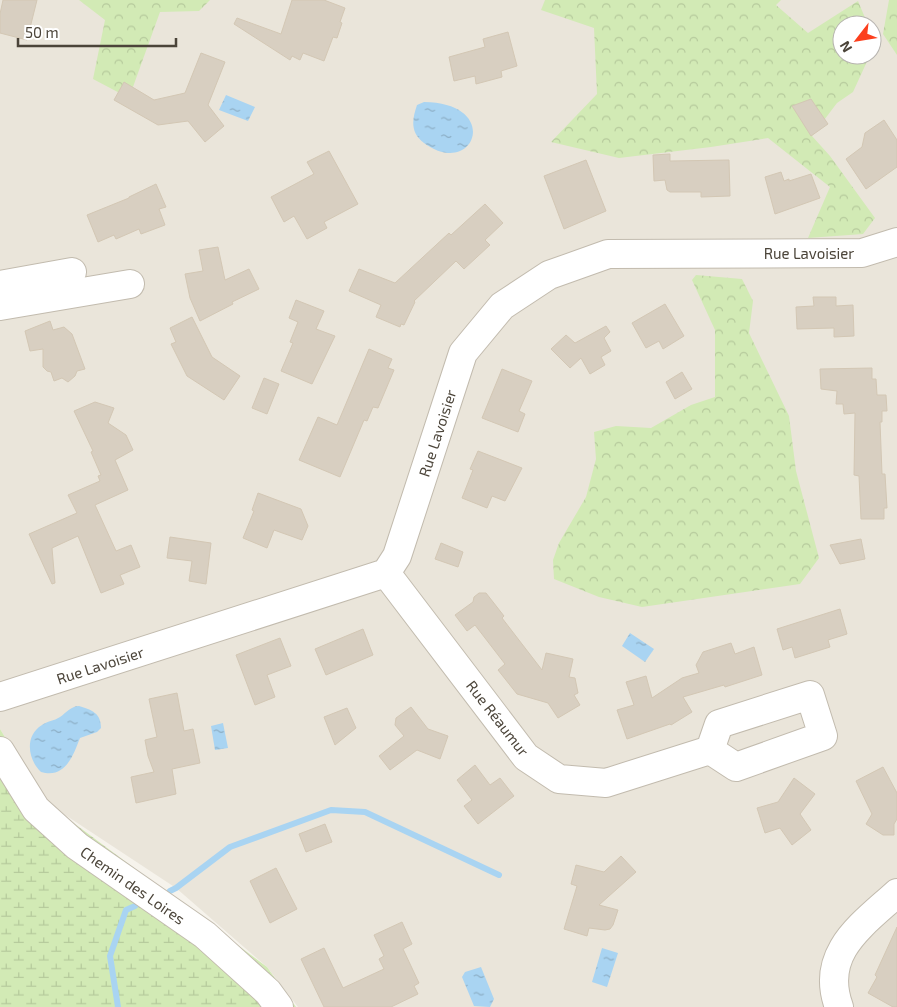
<svg xmlns="http://www.w3.org/2000/svg" width="897" height="1007" viewBox="0 0 897 1007" font-family="'Exo 2',sans-serif">
	<style>
		.residential { fill: #eae5da; fill-rule: evenodd }
		.forest { fill: url(#forest-crowns) }
		.wetland { fill: url(#wetland-marsh) }
		.water { fill: url(#water-ripples) }
		.lines { fill: none; stroke-linecap: round; stroke-linejoin: round }
		.stream { stroke: #a9d4f2; stroke-width: 6 }
		.building { fill: #d8cfc1; stroke: #d3c7b4 }
		.minor-casing { stroke: #c2bbae; stroke-width: 30 }
		.minor { stroke: #fff; stroke-width: 28 }
		.labels { text-anchor: middle; dominant-baseline: central; stroke-width: 5; stroke-linejoin: round; paint-order: stroke }
		.street-label { font-size: 15px; fill: #4b4439; stroke: #fff }
	</style>
	<defs>
		<pattern id="forest-crowns" width="20" height="18" patternUnits="userSpaceOnUse" patternTransform="scale(1.25)"><rect width="20" height="18" fill="#d2eab5"/><path d="M2 6a3 3 0 1 1 6 0M12 15a3 3 0 1 1 6 0" fill="none" stroke="#b6ca9c"/></pattern>
		<pattern id="wetland-marsh" width="20" height="14" patternUnits="userSpaceOnUse" patternTransform="scale(1.25)"><rect width="20" height="14" fill="#d2eab5"/><path d="M1 5h8M5 5V1M11 12h8M15 12V8" fill="none" stroke="#b6ca9c"/></pattern>
		<pattern id="water-ripples" width="26" height="14" patternUnits="userSpaceOnUse" patternTransform="scale(1.25)"><rect width="26" height="14" fill="#a9d4f2"/><path d="M2 4q2-2 4 0t4 0M15 11q2-2 4 0t4 0" fill="none" stroke="#8caec5"/></pattern>
	</defs>
	<rect width="100%" height="100%" fill="#f6f3ec"/>
	<!-- residential -->
	<path class="residential" d="M0,0H897V1007H298L267,967L176,888L44,801L0,729ZM842,25H872V55H842Z"/>
	<!-- forest -->
	<path class="forest" d="M79,0H210L199,11L160,12L129,98L93,79L105,20Z
		M545,0H781L776,5L808,33L858,1L868,25H842V55H870L853,92L837,103L812,136L830,156L875,218L863,234L808,238L830,187L768,138L711,147L619,158L551,142L597,94L594,28L541,10Z
		M889,0H897V55L883,34Z
		M696,275L742,279L753,301L749,333L789,416L796,471L819,558L800,584L642,607L599,597L554,579L553,560L559,543L586,497L596,459L594,432L616,426L651,428L691,405L715,397V330L692,280Z"/>
	<!-- wetland -->
	<path class="wetland" d="M0,729L44,801L267,967L296,1007H0Z"/>
	<!-- water -->
	<path class="water" d="M226,95L255,107L248,121L219,110Z
		M424,102C503,103 474,180 424,143C410,132 412,120 417,105Z
		M630,633L654,649L645,662L622,646Z
		M79,706C92,710 101,713 101,728L97,732L80,738C73,756 65,779 41,772C28,760 24,736 42,725C47,721 54,721 60,717C66,713 71,706 79,706Z
		M223,723L228,748L215,750L211,726Z
		M602,948L618,953L607,987L592,982Z
		M481,967L494,999L490,1007L474,1006L462,977L465,972Z"/>
	<g class="lines">
		<!-- stream -->
		<path class="stream" d="M170,891L176,888L230,847L331,810L365,812L499,875
			M118,1007L110,956L126,910L135,906"/>
	</g>
	<!-- building -->
	<path class="building" d="M3,0H37L27,40L0,33V14Z
		M292,0H324L345,8L340,22L342,23L337,38L333,37L324,61L303,53L300,60L292,56L290,60L234,24L237,18L281,34Z
		M508,32L517,66L501,71L502,77L476,84L475,76L454,81L449,57L485,47L483,39Z
		M201,53L225,62L208,105L224,126L205,142L188,121L158,125L114,100L124,82L154,100L185,93Z
		M811,99L828,124L811,136L792,106Z
		M884,120L897,140V167L866,189L846,159L862,147L865,133Z
		M329,151L358,204L324,222L327,228L307,239L294,216L284,222L271,197L314,174L307,162Z
		M670,154V161L729,160L730,196L701,197V192H670L667,190L665,180L654,181L653,155Z
		M586,160L606,211L564,229L544,176Z
		M781,172L784,181L789,179V181L811,174L820,198L775,214L765,177Z
		M156,184L166,207L159,209L165,225L141,234L139,229L116,239L114,235L98,242L87,215L129,198V197Z
		M485,204L503,223L485,240L490,245L464,269L456,261L414,301L415,302L404,325L401,324L400,327L376,317L381,305L349,291L359,269L395,283L449,233L451,235Z
		M218,247L225,280L249,269L259,289L232,302L233,304L200,321L190,298L185,274L203,271L199,250Z
		M813,297H836V306L853,305L854,336L834,337V328L797,329L796,307L814,306Z
		M296,300L324,311L316,329L335,336L312,384L281,371L293,343L290,342L298,322L289,318Z
		M665,304L684,336L663,349L659,341L646,348L632,323Z
		M192,317L212,357L240,376L224,400L187,376L171,344L176,342L170,328Z
		M50,321L53,330L64,327L72,334L85,369L77,371L75,376L68,382L62,378L54,381L51,372L47,371L43,367V349L30,351L25,331Z
		M606,326L610,332L604,338L611,351L601,357L605,365L590,374L581,358L570,368L551,349L566,335L575,343Z
		M369,349L392,359L388,368L394,370L378,408L373,407L367,421L364,420L340,477L299,460L318,417L337,425Z
		M872,368V379H876L877,395H886L887,411H882V422H880L882,474H885L887,508H884V519H861L859,476L854,475L855,413L844,414L843,404H836L837,391L821,389L820,369Z
		M502,369L532,381L519,411L525,414L518,432L482,418Z
		M682,372L692,389L675,399L666,382Z
		M264,378L279,384L267,414L252,408Z
		M95,402L114,408L108,423L126,435L133,450L115,460L128,490L95,505L116,551L131,545L140,567L120,575L124,584L101,593L78,536L52,548L55,583L52,584L29,534L77,513L68,495L100,481L98,476L101,475L91,452L93,451L74,411Z
		M478,451L522,468L505,501L492,496L487,508L462,498L473,470L470,469Z
		M258,493L301,509L308,526L302,540L274,530L267,548L243,538L254,511L252,510Z
		M170,537L211,543L206,584L189,581L192,561L167,558Z
		M861,539L865,559L840,564L830,545Z
		M441,543L463,552L458,567L435,559Z
		M479,593H486L504,616L502,618L542,670L546,653L573,659L569,677L575,678L578,693L574,695L580,705L558,718L548,703L517,694L498,670L505,664L475,625L467,631L455,615L473,602L474,597Z
		M840,609L847,634L828,640L830,647L795,658L792,647L783,650L777,629Z
		M363,629L373,655L326,675L315,649Z
		M280,638L291,666L267,675L275,697L255,705L236,655Z
		M731,643L735,654L754,647L762,675L725,687L724,685L683,697L692,712L671,725L670,724L627,739L617,710L634,705L626,682L646,676L652,698L682,678L699,673L696,665L703,652Z
		M177,693L184,731L193,729L200,763L172,769L176,794L136,803L131,777L154,772L148,756L145,740L157,737L149,699Z
		M411,707L428,729L448,736L440,759L417,750L390,770L379,756L404,736L395,725L396,718Z
		M347,708L356,728L335,745L324,717Z
		M475,765L490,785L500,778L514,796L478,824L464,806L472,800L457,780Z
		M883,767L897,793V819L894,824V835H883L866,824L872,814L856,781Z
		M794,778L815,794L800,814L811,830L792,845L780,828L765,833L757,808L778,802Z
		M325,824L332,842L306,852L299,834Z
		M621,856L636,872L599,905L618,910L613,925L610,929L605,930L589,928L587,936L564,929L577,886L571,884L576,865L604,872Z
		M276,868L297,909L270,923L250,881Z
		M402,922L412,944L403,949L419,983L414,986L418,994L391,1007H324L301,959L324,948L343,988L384,969L379,959L384,956L374,935Z
		M897,927V1007H893L868,993L877,977L875,975Z"/>
	<g class="lines">
		<defs>
			<path id="minor" d="M0,285L72,272
				M0,306L130,284
				M386,573L526,757L559,779L606,783L710,750L736,767L823,736L810,695L719,724L710,750
				M0,697L386,573L397,556L463,353L502,306L549,275L608,254L862,253L897,242
				M0,751L36,809L77,846L205,935L268,992L279,1007
				M839,1007C819,953 862,925 897,893"/>
		</defs>
		<!-- minor casing -->
		<use href="#minor" class="minor-casing"/>
		<!-- minor -->
		<use href="#minor" class="minor"/>
	</g>
	<g class="labels">
		<!-- street labels -->
		<g class="street-label">
			<text x="809" y="253">Rue Lavoisier</text>
			<text transform="translate(437 433) rotate(-72)">Rue Lavoisier</text>
			<text transform="translate(100 665) rotate(-18)">Rue Lavoisier</text>
			<text transform="translate(498 718) rotate(52)">Rue Réaumur</text>
			<text transform="translate(133 885) rotate(35)">Chemin des Loires</text>
		</g>
	</g>
	<!-- north arrow -->
	<g transform="translate(857 40) rotate(239)"><circle r="24" fill="#ffffff" stroke="#b7b4b0"/>
	<path d="M0-4L9 19L0 12L-9 19Z" fill="#fc3f1d"/>
	<text y="-8" font-size="14" font-weight="bold" text-anchor="middle" fill="#4b4439">N</text>
	</g>
	<!-- scale -->
	<path d="M18 38v8h158v-8" fill="none" stroke="#4b4439" stroke-width="2.5"/>
	<text x="25" y="38" font-size="15" fill="#4b4439" stroke="#ffffff" stroke-width="4" paint-order="stroke">50 m</text>
</svg>
